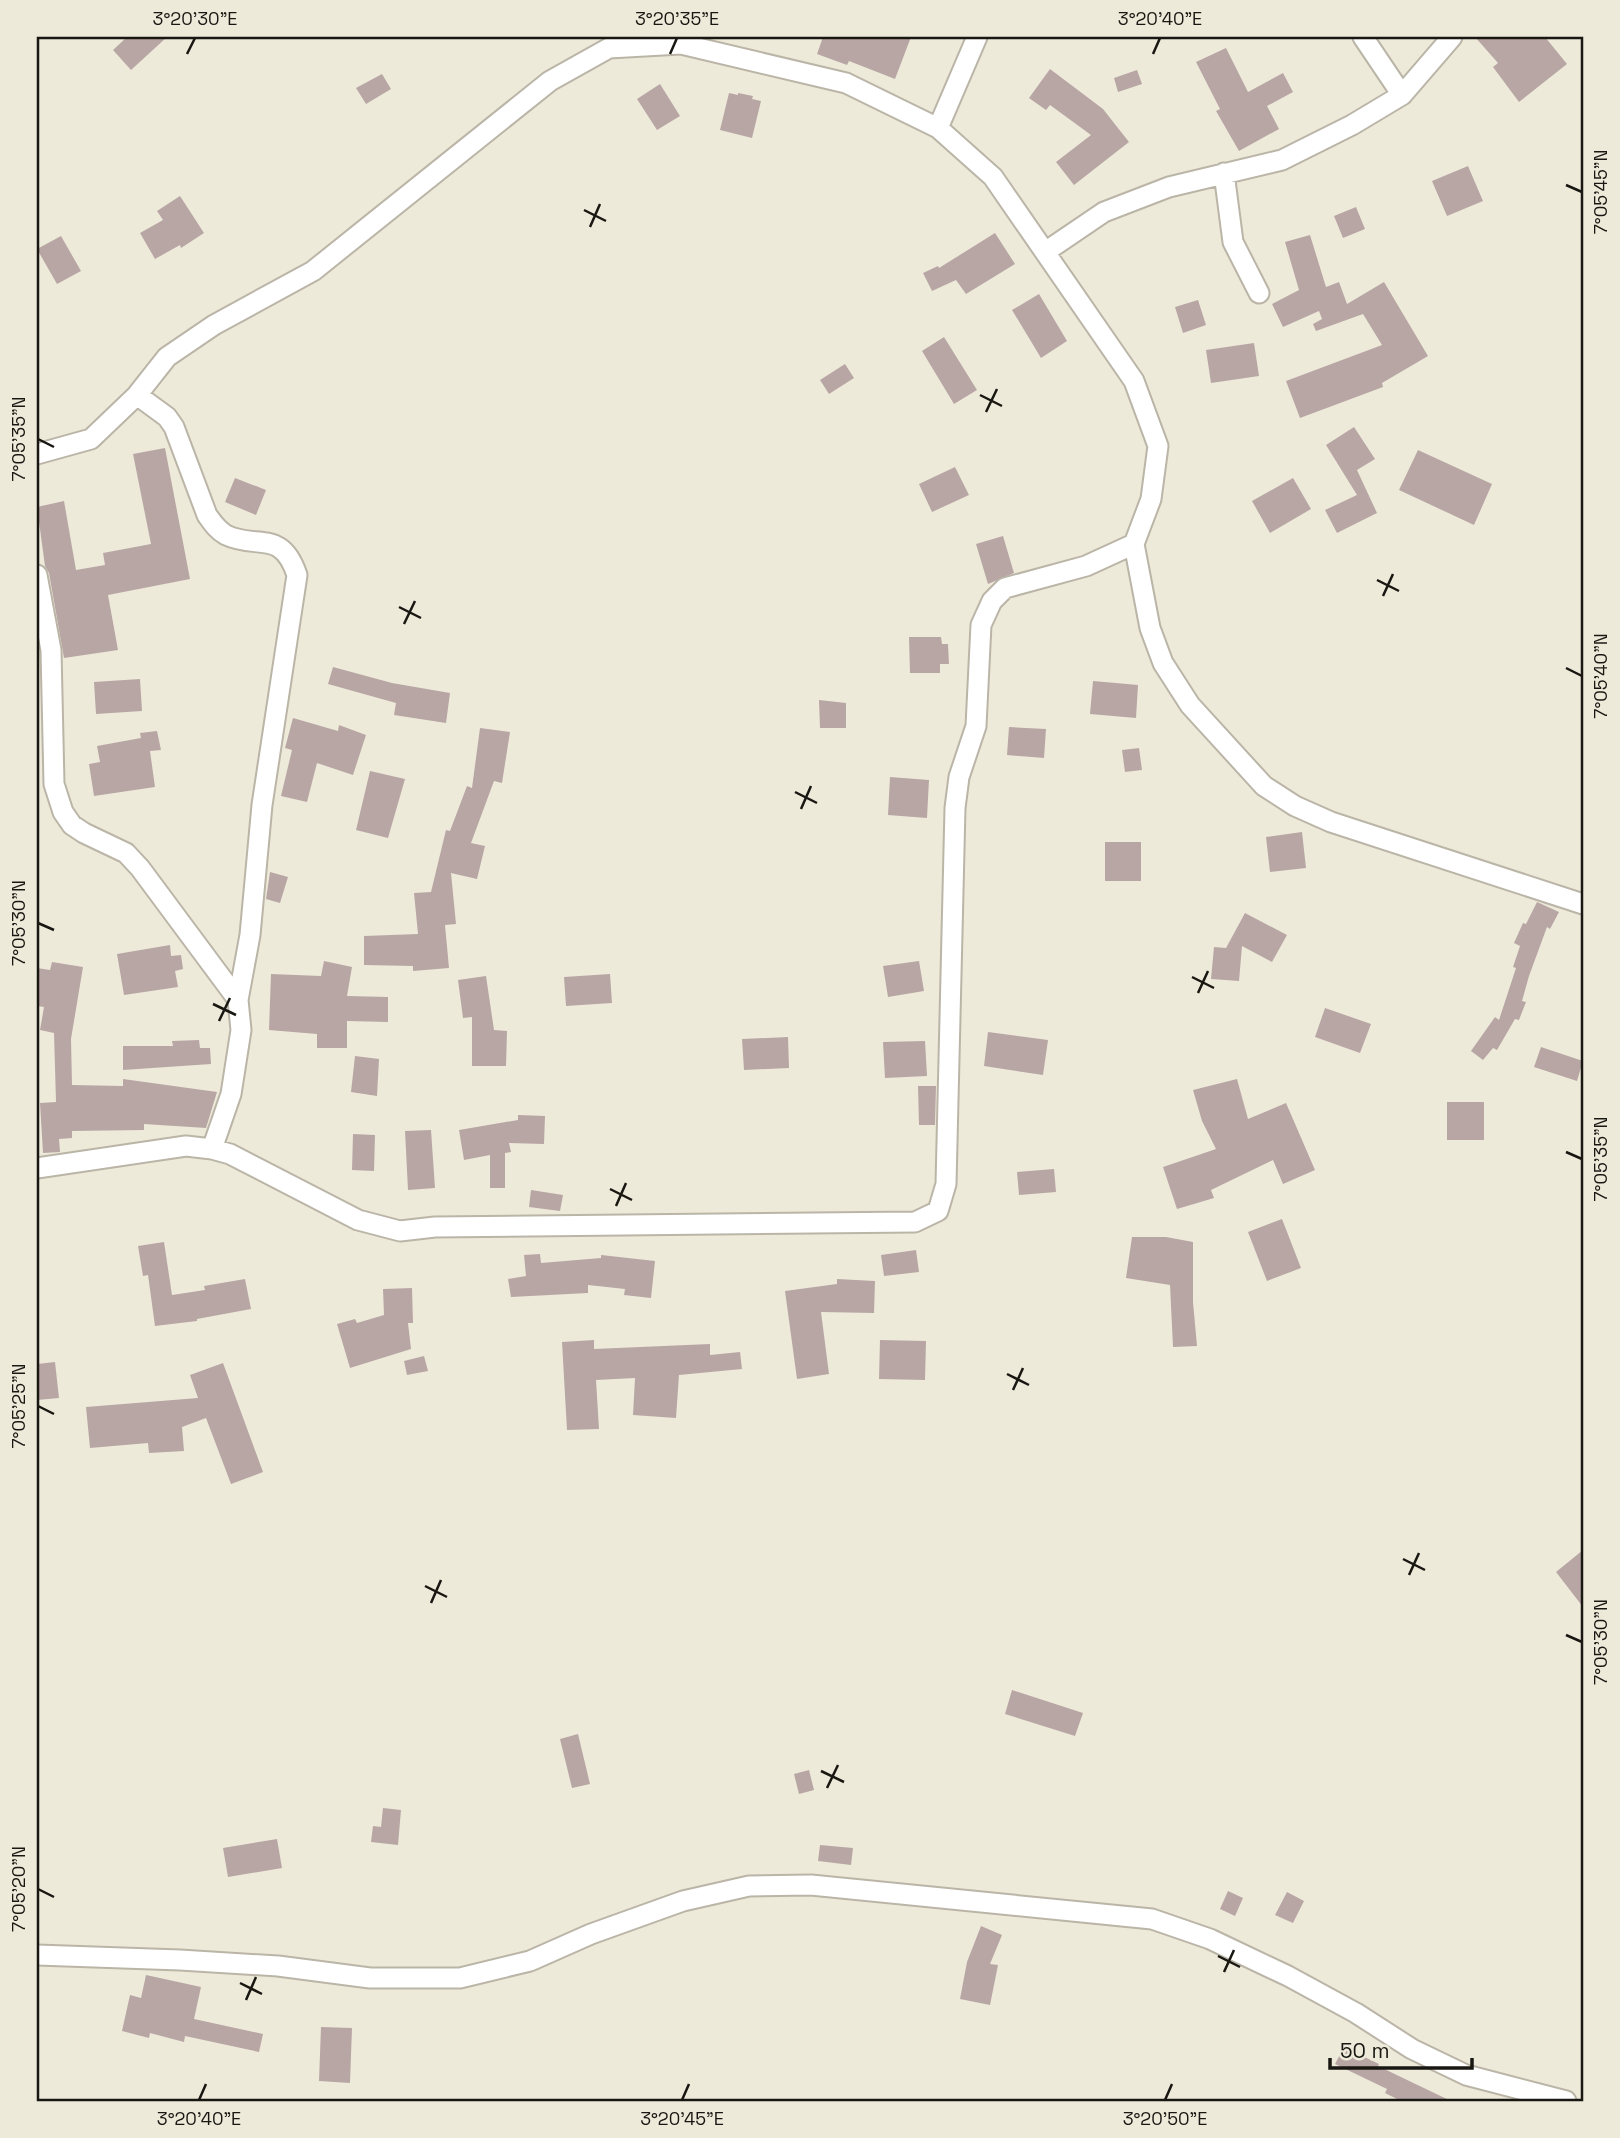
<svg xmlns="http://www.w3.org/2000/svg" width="1620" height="2138" viewBox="0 0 1620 2138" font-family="'Space Grotesk',sans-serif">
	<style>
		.building { fill: #b8a6a5 }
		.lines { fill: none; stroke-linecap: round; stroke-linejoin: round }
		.minor-casing { stroke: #bab5a7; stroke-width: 23 }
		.minor { stroke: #fff; stroke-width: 19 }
		.ticks { fill: none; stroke: #191712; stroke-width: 2.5 }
		.neatline { fill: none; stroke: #191712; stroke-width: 2.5 }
		.ticks-label { font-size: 18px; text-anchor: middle; fill: #191712 }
	</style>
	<rect width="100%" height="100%" fill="#eeeada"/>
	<!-- building -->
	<path class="building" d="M127,37H167L131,70L113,50Z
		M823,37H911L895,79L849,61L847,65L817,54Z
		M1475,37H1545L1567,64L1519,102L1493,67L1498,63Z
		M1226,48L1248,92L1283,73L1293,92L1267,106L1279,129L1239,151L1216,111L1220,109L1196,62Z
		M1050,69L1103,109L1129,142L1074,185L1056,162L1091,135L1050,105L1046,110L1029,98Z
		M1137,70L1142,84L1118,92L1114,78Z
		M382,74L391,89L366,104L356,88Z
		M660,84L680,116L657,130L637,99Z
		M729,93L738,95V93L753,96L752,99L761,101L752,138L720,130Z
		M1468,166L1483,201L1447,216L1432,181Z
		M180,196L204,233L181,248L180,245L155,259L140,233L163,220L157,211Z
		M1356,207L1365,229L1343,238L1334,216Z
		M995,233L1015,264L966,294L956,280L932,291L923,273L938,266L939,268Z
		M1310,235L1326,287L1339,282L1347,304L1384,282L1428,356L1382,383L1383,387L1300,418L1286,381L1382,345L1363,314L1316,331L1313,324L1322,319L1319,311L1283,327L1272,304L1299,290L1285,242Z
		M61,236L81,271L57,284L37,249Z
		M1039,294L1067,341L1041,358L1012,310Z
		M1198,300L1206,325L1183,333L1175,307Z
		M944,337L977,390L954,404L922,351Z
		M1254,343L1259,376L1211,383L1206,350Z
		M845,364L854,378L829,394L820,380Z
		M1354,427L1375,459L1357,470L1377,513L1337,533L1325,510L1357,495L1326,445Z
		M165,448L190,579L108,595L118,650L64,658L49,573L45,566L37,507L64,501L76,570L105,565L103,553L151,544L133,454Z
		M1418,450L1492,484L1474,525L1399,490Z
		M955,467L969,495L932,512L919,484Z
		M235,478L266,490L256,515L225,502Z
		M1293,478L1311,509L1270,533L1252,501Z
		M1003,536L1014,573L988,584L976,544Z
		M909,637H941L942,644H948L949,664H940V673H910Z
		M333,667L392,683L450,693L446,723L394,715L396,703L328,684Z
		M140,679L142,711L96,714L94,682Z
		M1093,681L1138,685L1136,718L1090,714Z
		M819,700L846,703V728H820Z
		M293,718L338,731L339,725L366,735L353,775L317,763L307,802L281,796L292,750L285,748Z
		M1009,727L1046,729L1044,758L1007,755Z
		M480,728L510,732L502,783L494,781L471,843L485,846L477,879L451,873L456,924L445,925L449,968L413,971V966L364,965V936L418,934L414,893L431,892L446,830L450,831L467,786L472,788Z
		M157,731L161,750L150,751L155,787L94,796L89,764L100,762L97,746L141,738L140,733Z
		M1139,748L1142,770L1125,772L1122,750Z
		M370,771L405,779L388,838L356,830Z
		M890,777L929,780L927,818L888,815Z
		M1302,832L1306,868L1270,872L1266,837Z
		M1105,842H1141V881H1105Z
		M270,872L288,877L280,903L266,899Z
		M1537,902L1559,912L1550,929L1547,927L1529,976L1522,1001L1526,1002L1519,1020L1515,1019L1497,1050L1493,1048L1483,1060L1471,1051L1495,1017L1499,1020L1516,968L1513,967L1520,946L1514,943L1523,923L1526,924Z
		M1245,913L1287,935L1272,962L1242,946L1239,981L1211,979L1214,947L1226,948Z
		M170,945L171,956L181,955L183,969L175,971L178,987L124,995L117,954Z
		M324,961L352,967L347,996L388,997V1022L347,1021V1048H317V1034L269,1030L271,974L321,976Z
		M919,961L924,991L888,997L883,966Z
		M52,962L83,967L71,1039L72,1085L123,1086V1079L217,1092L206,1128L144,1124V1130L72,1131V1138L59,1139L60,1152L43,1153L40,1103L56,1102L54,1033L40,1030L44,1007L37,1006V968L50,970Z
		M610,974L612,1003L566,1006L564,977Z
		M486,976L494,1030L507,1031L506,1066H472V1017L463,1018L458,980Z
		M1325,1008L1371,1024L1360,1053L1315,1037Z
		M988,1032L1048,1040L1043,1075L984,1066Z
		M788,1037L789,1068L744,1070L742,1039Z
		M199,1040L200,1048H210L211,1064L123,1070V1046H173L172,1041Z
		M925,1041L927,1076L885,1078L883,1042Z
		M1541,1047L1583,1061L1577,1081L1534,1067Z
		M355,1056L379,1059L377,1096L351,1092Z
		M1237,1079L1248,1119L1286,1103L1315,1170L1283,1184L1273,1160L1211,1190L1214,1198L1177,1209L1163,1167L1216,1149L1202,1121L1193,1090Z
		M918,1086H936L935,1125H919Z
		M1447,1102H1484V1140H1447Z
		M518,1115L545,1116L544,1144L509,1143L511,1152L505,1153V1188H490V1155L464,1160L459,1130L518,1120Z
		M431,1130L435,1188L408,1190L405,1131Z
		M353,1134L375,1135L374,1171L352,1170Z
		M1054,1169L1056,1192L1019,1195L1017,1172Z
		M531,1190L563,1195L560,1211L529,1207Z
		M1282,1219L1301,1268L1267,1281L1248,1232Z
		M1132,1237H1166L1193,1242V1302L1197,1346L1173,1347L1170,1285L1126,1278Z
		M164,1242L172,1295L205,1290L204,1286L245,1279L251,1309L197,1319V1321L155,1326L148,1275L143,1276L138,1246Z
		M916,1250L919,1272L884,1276L881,1255Z
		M540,1254L541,1263L601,1258V1255L655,1261L651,1298L624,1295L625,1289L588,1285V1293L511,1297L508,1279L526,1276L524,1255Z
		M837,1279L875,1281L874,1313L821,1312L829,1374L797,1379L785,1291L837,1284Z
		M412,1288L413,1323H408L411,1349L350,1368L337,1324L355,1319L357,1323L384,1315L383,1289Z
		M594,1340V1349L710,1344V1355L740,1352L742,1369L679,1375L676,1418L633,1415L635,1378L596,1380L599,1429L567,1430L562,1342Z
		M880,1340L926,1341L925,1380L879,1379Z
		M424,1356L428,1371L407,1375L404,1361Z
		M55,1362L59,1398L37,1400V1364Z
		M223,1363L263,1472L231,1484L206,1418L182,1427L184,1451L149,1453L148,1443L90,1448L86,1407L198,1398L190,1375Z
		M1583,1550V1607L1556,1572Z
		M1012,1690L1083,1713L1075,1736L1005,1714Z
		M578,1734L590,1784L572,1788L560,1739Z
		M809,1770L814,1790L799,1794L794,1774Z
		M383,1808L401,1810L398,1845L371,1842L373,1826L381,1827Z
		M277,1839L282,1868L228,1877L223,1848Z
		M820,1845L853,1848L851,1865L818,1861Z
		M1228,1891L1243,1898L1235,1916L1220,1909Z
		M1287,1892L1304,1901L1293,1923L1275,1915Z
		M981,1926L1002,1935L990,1964L998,1965L990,2005L960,1999L967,1962Z
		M146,1975L201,1987L194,2019L263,2034L259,2052L185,2036L184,2042L150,2033L149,2038L122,2031L130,1995L141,1998Z
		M321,2027L352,2028L350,2083L319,2081Z
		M1344,2047L1379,2064L1378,2066L1451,2101H1401L1385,2093L1387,2089L1335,2064Z"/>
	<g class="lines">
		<defs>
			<path id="minor" d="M1363,37L1402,95
				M938,128L977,37
				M1224,173L1233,242L1259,293
				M1045,252L1104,212L1169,187L1282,160L1352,125L1402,95L1452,37
				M137,395L167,417L174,427L207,515C212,522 217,530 226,535C257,550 281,528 297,575L262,805L250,935L238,1000
				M37,454L91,439L137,395L167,357L214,325L313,271L550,81L609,48L681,44L846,83L938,128L993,177L1134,381L1158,446L1151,499L1134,544L1086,566L1005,588L992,601L981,625L976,726L959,777L955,808L946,1184L938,1211L915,1222L435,1227L400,1231L358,1220L230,1154L212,1149L186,1146L37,1168
				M1134,544L1150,628L1163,663L1190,705L1264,786L1295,806L1331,822L1583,904
				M37,575L51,650L54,784L63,812L72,825L84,833L126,853L140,868L238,1000L241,1030L231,1094L212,1149
				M37,1955L180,1960L278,1966L370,1978H460L530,1961L591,1934L683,1901L749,1886L811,1885L1152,1919L1210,1939L1288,1976L1356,2013L1412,2049L1466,2075L1566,2101"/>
		</defs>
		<!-- minor casing -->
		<use href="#minor" class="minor-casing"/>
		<!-- minor -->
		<use href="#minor" class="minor"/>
	</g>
	<!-- ticks -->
	<path class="ticks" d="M187,54L195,38M670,54L677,38M1153,54L1160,38M1566,185L1582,192M584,210L606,221M590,227L600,204M980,395L1002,406M986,412L997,389M38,439L54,447M1377,580L1399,591M1383,596L1393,574M399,607L421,618M404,624L415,601M1566,668L1582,676M795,792L817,803M801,809L811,786M38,923L54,930M1192,977L1214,988M1198,993L1208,971M213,1004L236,1015M219,1021L230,998M1566,1152L1582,1159M610,1189L632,1200M616,1206L626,1183M1007,1374L1029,1385M1013,1390L1023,1368M38,1406L54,1414M1403,1559L1425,1570M1409,1575L1419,1553M425,1586L447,1597M431,1603L441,1580M1566,1635L1582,1642M821,1771L844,1782M827,1788L838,1765M38,1889L54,1897M1218,1956L1240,1967M1224,1972L1234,1950M240,1983L262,1994M246,2000L256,1977M199,2100L206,2084M682,2100L689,2084M1165,2100L1172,2084"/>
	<!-- border -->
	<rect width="1620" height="2138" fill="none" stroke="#eeeada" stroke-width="77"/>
	<!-- scale -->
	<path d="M1330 2058v10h142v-10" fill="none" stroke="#191712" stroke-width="3.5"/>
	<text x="1340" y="2058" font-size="21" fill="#191712" stroke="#eeeada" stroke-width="5" paint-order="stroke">50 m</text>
	<rect x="38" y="38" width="1544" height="2062" class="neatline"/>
	<g class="ticks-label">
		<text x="195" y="25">3°20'30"E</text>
		<text x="677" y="25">3°20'35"E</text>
		<text x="1160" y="25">3°20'40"E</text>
		<text transform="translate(1601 192) rotate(-90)" y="6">7°05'45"N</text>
		<text transform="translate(19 439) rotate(-90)" y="6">7°05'35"N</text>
		<text transform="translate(1601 676) rotate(-90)" y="6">7°05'40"N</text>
		<text transform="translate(19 923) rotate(-90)" y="6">7°05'30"N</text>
		<text transform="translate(1601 1159) rotate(-90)" y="6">7°05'35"N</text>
		<text transform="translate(19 1406) rotate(-90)" y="6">7°05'25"N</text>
		<text transform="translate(1601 1642) rotate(-90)" y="6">7°05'30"N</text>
		<text transform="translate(19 1889) rotate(-90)" y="6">7°05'20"N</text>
		<text x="199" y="2125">3°20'40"E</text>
		<text x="682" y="2125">3°20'45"E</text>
		<text x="1165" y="2125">3°20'50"E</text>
	</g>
</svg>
